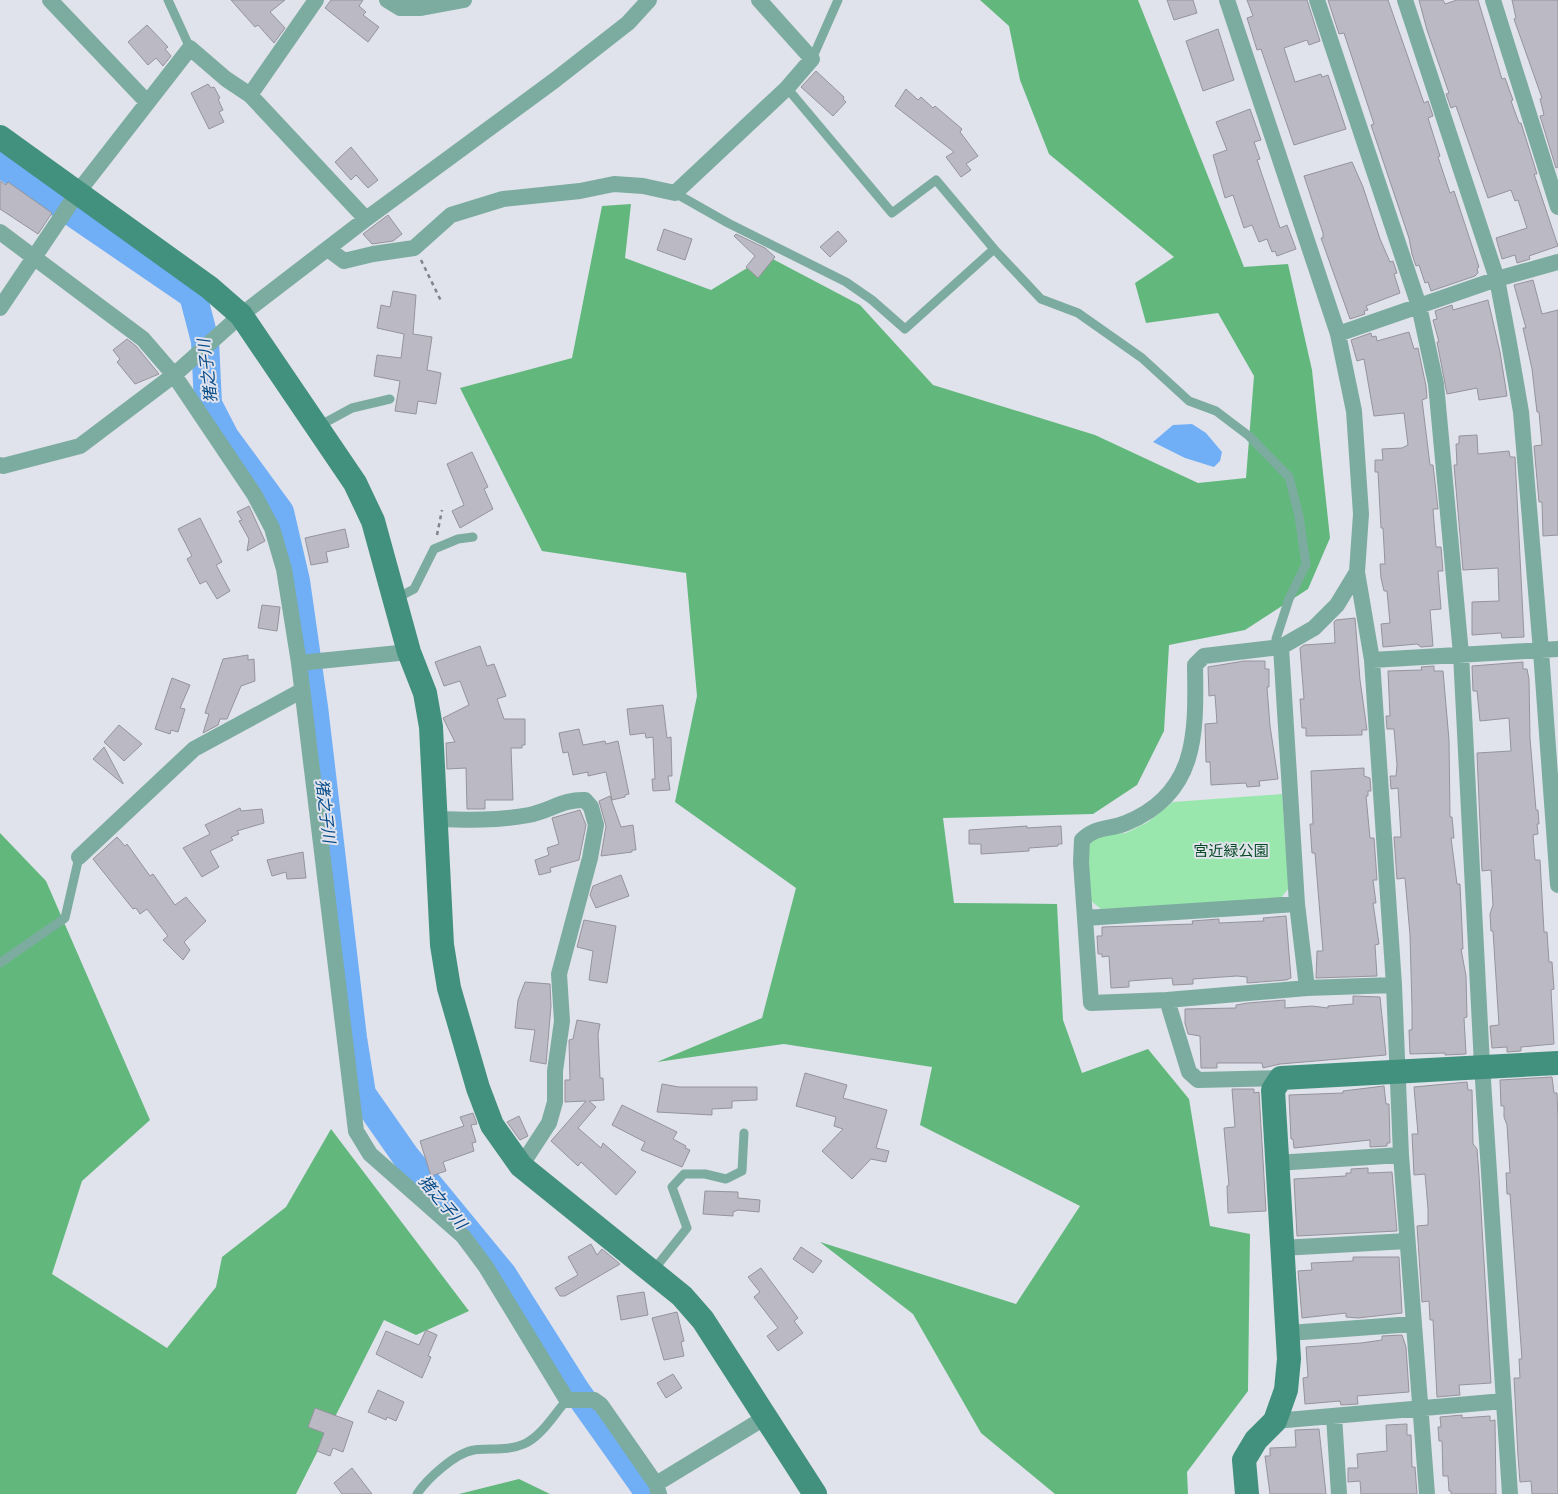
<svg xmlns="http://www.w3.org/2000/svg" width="1558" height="1494" viewBox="0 0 1558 1494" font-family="'Asap Condensed','Noto Sans JP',sans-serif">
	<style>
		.green { fill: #9ae7ae }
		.forest { fill: #62b87c }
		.water { fill: #70aef5 }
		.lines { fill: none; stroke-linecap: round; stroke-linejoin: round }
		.river { stroke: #70aef5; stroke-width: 28 }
		.building { fill: #bbbac4; stroke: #95949d }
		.path { stroke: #83848b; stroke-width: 2.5; stroke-dasharray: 4 4; stroke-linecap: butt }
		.lane { stroke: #7cac9f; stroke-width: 9 }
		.street { stroke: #7cac9f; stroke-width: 16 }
		.secondary { stroke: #42907e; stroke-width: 24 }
		.labels { text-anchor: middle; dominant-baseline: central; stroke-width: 4; stroke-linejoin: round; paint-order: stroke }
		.park-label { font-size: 15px; fill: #074a24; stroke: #e0e2ec }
		.water-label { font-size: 16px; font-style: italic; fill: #034987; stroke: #e0e2ec }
	</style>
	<rect width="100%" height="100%" fill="#e0e2ec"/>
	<!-- green -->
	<path class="green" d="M1282,794L1289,888L1280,899L1101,909L1091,901L1086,847L1097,835L1126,833L1148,822L1173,802Z"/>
	<!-- forest -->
	<path class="forest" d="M980,0H1138L1244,267L1288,264L1312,370L1330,538L1308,589L1245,630L1169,645L1164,731L1137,785L1093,814L943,818L954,903L1057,904L1063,1020L1082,1073L1148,1049L1189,1099L1210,1226L1250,1234L1248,1391L1187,1472L1188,1494H1055L981,1433L913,1314L820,1242L1016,1304L1080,1206L920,1125L932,1067L784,1044L657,1062L762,1018L796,888L675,802L697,696L686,573L542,551L460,388L572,358L602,206L631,204L625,258L711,290L767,256L860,305L933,385L1095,435L1198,483L1246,478L1254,376L1218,313L1146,323L1135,283L1174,257L1049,154L1020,80L1009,26Z
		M0,833L46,881L150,1120L82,1181L52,1274L167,1348L216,1287L222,1257L286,1207L331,1129L469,1311L416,1335L384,1320L296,1494H0Z
		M519,1479L550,1494H459Z"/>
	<!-- water -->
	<path class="water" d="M1192,424L1206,433L1222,452L1220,461L1214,467L1185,458L1153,442L1173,425Z"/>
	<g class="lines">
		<!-- river -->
		<path class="river" d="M0,163L193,295L205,341L208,404L225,437L280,512L296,581L314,707L353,1038L362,1094L406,1157L503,1275L575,1389L644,1486L647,1494"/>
	</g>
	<!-- building -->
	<path class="building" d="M231,0H285L270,12L285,28L274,43L258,25L255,27Z
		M331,0H363L359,6L366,12L363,15L379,27L368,42L325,8Z
		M1167,0H1193L1197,13L1174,20Z
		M1247,0H1307L1320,41L1309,45L1307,40L1284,48L1295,82L1321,74L1322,77L1328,75L1346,129L1294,145L1261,49L1257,50L1247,18L1253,16Z
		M1328,0H1388L1424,103L1428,101L1433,116L1428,118L1440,156L1438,157L1450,193L1454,191L1479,267L1477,268L1478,273L1475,276L1431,291L1428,282L1425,283L1419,265L1416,266L1412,254L1409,238L1371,125L1374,124L1344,33L1339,34Z
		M1419,0H1443L1445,4L1457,0H1478L1502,79L1505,78L1513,100L1511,101L1519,123H1521L1537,174H1534L1558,246L1529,256L1530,259L1517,263L1515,255L1502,259L1496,238L1527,228L1518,200L1515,201L1511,190L1488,198L1456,106L1451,108L1446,94L1449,93L1427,30Z
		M1512,0H1558V167L1556,168L1540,116L1544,115L1540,99L1542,98L1514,19L1516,18Z
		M147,25L168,47L165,49L171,56L163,66L156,58L148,65L128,42Z
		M1218,29L1234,80L1203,91L1186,41Z
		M816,71L844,97L843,99L846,102L833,116L801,87Z
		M208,84L211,88L214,87L220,98L218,99L223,110L219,112L224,122L209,129L191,93Z
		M906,89L918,100L921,97L933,108L935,106L962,129L960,132L978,156L966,164L971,170L961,177L946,157L954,152L895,106Z
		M1250,109L1261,140L1254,142L1260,159L1257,160L1280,228L1287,225L1296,249L1277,256L1275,251L1272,252L1267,239L1259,242L1252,225L1244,228L1233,195L1225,198L1213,155L1227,150L1216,122Z
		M351,147L378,180L368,188L356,175L351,180L335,162Z
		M1352,162L1363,187L1380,239L1390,262L1393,261L1397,273L1394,274L1400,293L1366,306L1368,310L1364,311L1365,314L1350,319L1321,238H1323V233L1304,176Z
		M0,181L6,185L8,182L52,213L38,234L0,209Z
		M388,215L402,234L393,241L372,244L363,234Z
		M664,229L692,239L685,260L657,250Z
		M838,231L847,241L830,257L820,247Z
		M736,234L765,248L775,257L758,278L746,267L755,256L734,236Z
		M1533,280L1542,314L1558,310V535L1543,536L1542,502H1539L1534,446L1542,445L1539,412H1537L1532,369L1523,328H1526L1514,285Z
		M393,291L416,295L413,334L432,337L427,370L441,373L436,404L418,401L416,414L395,411L400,381L374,376L377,355L401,358L404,334L377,328L381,305L390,307Z
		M1488,300L1500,352L1507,396L1479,400L1477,388L1447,394L1437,342H1439L1433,320L1437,319L1435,311L1452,305L1453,310Z
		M1409,332L1414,349L1418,348L1426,386L1427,398L1422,400L1430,465H1433L1438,509H1433L1436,547H1441L1443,571H1438L1441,609L1430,610L1433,646L1421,647L1417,644L1383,647L1381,624L1390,623L1387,591H1384L1381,578L1380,564H1385L1383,528H1381L1378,472H1375V460H1383L1382,449L1402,448L1408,445L1404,413L1374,416L1364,359L1357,361L1351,340L1371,333L1372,337L1376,336L1377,341Z
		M127,339L136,346L159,374L135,384L117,362L120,359L113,350Z
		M1477,435L1478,454L1509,451L1510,457H1515L1524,637L1502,638L1501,633L1472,635V602L1499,601L1498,568L1463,570L1454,465H1457L1456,444H1459V436Z
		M472,452L488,487L484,489L493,509L460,528L452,511L464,505L447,464Z
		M249,506L265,541L247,551L249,539L239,521L242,520L237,512Z
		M200,518L222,562L216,565L230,591L217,599L206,581L200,584L187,559L192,556L178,529Z
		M345,529L349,547L326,552L328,562L311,565L305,538Z
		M262,605L280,607L277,631L258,628Z
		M1355,618L1360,680L1367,730H1362V735L1306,736V728H1302L1300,699H1304L1300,648L1304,645L1335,643L1334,622L1336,620Z
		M480,646L487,666L494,664L506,696L497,699L504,719H525V745H522V748H511L513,800H485V809H467L466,768L447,769L446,743L455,742L443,718L469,705L460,681L444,686L435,662Z
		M248,655V660L254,659L255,681L241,686L227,719H220L218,725L203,733L209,714L205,713L223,659Z
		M1244,661H1265V669H1269V687H1267L1270,726L1278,779L1259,781L1260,786L1247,787L1246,783L1211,785L1210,762H1206L1205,724L1217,723L1215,695L1209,696L1208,667Z
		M1523,662V669H1527L1529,679L1530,738L1536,810H1538L1539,824H1537L1538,834L1533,835L1535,860H1540L1544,932H1547L1549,962H1552L1554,989L1551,990L1554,1044L1521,1047V1051L1507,1052V1047L1492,1048L1490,1026L1499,1025L1493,931H1491L1490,914L1493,905L1491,870L1482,871L1477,753L1511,751L1509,718L1480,721L1477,691H1473L1472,666Z
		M1434,666V671H1443L1449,740L1450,817H1452L1454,838H1451L1457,884H1460L1463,949H1461L1466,976L1467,1017L1464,1018L1466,1054L1445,1055V1053L1410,1054L1409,1030H1412V1008L1410,935L1405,878L1397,879L1394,837H1401L1398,788L1391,789L1390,776H1396L1397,765L1394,729H1387L1386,716H1390L1388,671L1422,670L1421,667Z
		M172,678L190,685L180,708L185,709L178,732L171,730L170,734L155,729Z
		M663,705L667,738L671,737L672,776H668L670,790L653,791L652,779H655L653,737L646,738L645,733L630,735L627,709Z
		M119,725L142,744L124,761L104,742Z
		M579,729L583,745L605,741L606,744L618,741L629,794L625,795V797L612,800L606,772L588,776V772L573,775L568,752L563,753L559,733Z
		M104,747L123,783V784L93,759Z
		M1364,768V776L1370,778L1371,791H1368V796H1366L1370,838H1374L1377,880H1373L1376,903H1373L1379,944L1375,945L1377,976L1316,978L1317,951H1323L1315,853H1312L1310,824H1313L1311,771Z
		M610,796L621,827L633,825L636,850H632V852L601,856L606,826L599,801Z
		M240,808L241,811L262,809L264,823L237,831L239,834L231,837L233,840L210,851L219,867L202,877L183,848L210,834L205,825Z
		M580,810L586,825L579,860L550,868L551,872L539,875L535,860L549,855L547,848L559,844L552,818Z
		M1027,826V828L1061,826L1062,844H1058V846L1029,848V851L981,854V844H969V830Z
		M117,837L125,846L127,844L150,876L153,874L175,905L186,897L206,921L184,942L190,950L183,960L163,940L168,936L147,909L140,914L136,908L133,909L93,859Z
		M303,852L306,878L287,879L286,872L272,876L267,860Z
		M621,875L629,896L596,908L590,895L593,886Z
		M1286,916L1291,978L1286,980L1247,983V977L1237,976L1193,979V984L1173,985L1172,978L1129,981V987L1111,988L1109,956L1102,957V954H1098L1097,936H1102V927L1193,924L1192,921L1219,919V923L1264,921L1263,918Z
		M584,920L616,926L607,983L589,980L593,951L577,947Z
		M525,982L550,984L551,1006L546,1064L530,1061L535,1030L515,1028L518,1000Z
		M1353,996L1380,997L1386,1055L1280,1064L1263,1068L1262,1063H1217V1068H1201L1200,1036L1188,1034L1185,1023V1009L1236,1008V1005L1248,1003L1285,1000V1008L1312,1006L1328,1008V1006L1353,1004Z
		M577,1020L600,1024L598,1034L600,1078H603L604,1100L589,1101L596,1107L578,1128L601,1148L603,1143L636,1172L616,1195L581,1162L578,1166L551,1141L586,1101L565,1102V1080H570L569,1040L573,1039Z
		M805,1073L847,1085L843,1098L887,1110L876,1148L889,1151L886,1162L871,1159L852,1179L822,1151L843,1129L834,1126L836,1117L796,1106Z
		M1552,1077L1554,1093H1557L1558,1121V1494H1532L1531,1481L1520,1482L1518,1456L1514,1378H1520L1519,1359H1522L1510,1194H1507L1506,1173H1510L1507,1125L1504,1117V1106H1501L1500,1080Z
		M1467,1082L1468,1090H1472L1473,1144L1477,1149L1479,1175L1491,1383L1459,1385L1460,1395L1437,1397L1433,1320H1430L1429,1301L1422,1302L1419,1256L1417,1226L1428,1225V1209L1425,1174L1414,1175L1412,1134H1418L1414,1087Z
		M662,1084L679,1087H757V1100L732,1101V1108L712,1109V1115L657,1112Z
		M1384,1086L1386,1104H1389L1390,1143H1387V1146L1370,1147V1140L1294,1148L1293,1139H1291L1289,1095L1343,1093V1091Z
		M1232,1089H1254V1093L1259,1092L1266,1211L1228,1213L1227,1186L1229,1185L1224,1128L1235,1127Z
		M622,1105L677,1132L673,1139L686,1146L685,1148L690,1150L682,1167L641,1150L645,1142L612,1125Z
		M473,1113L477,1124L471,1125L476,1142L472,1143L474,1151L443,1162L446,1171L431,1176L420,1141L464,1126L460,1117Z
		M519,1116L528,1136L520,1140L507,1122Z
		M1368,1168V1173L1392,1172L1397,1231L1297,1236L1294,1179L1346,1176V1173H1351V1169Z
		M705,1191L738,1192V1198L760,1200L759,1212L738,1210L733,1212V1216L703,1214Z
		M591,1244L597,1255L602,1249L620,1264L565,1296H560L555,1288L578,1275L568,1257Z
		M801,1247L822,1261L813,1273L793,1259Z
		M1353,1257H1399L1402,1313L1358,1318L1346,1317V1313L1302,1318L1298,1271L1312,1270L1311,1263L1353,1261Z
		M761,1268L798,1318L794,1321L803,1333L778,1351L767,1336L778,1328L754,1297L760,1292L748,1277Z
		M644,1292L648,1315L621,1320L617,1296Z
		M677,1312L684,1341L681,1342L684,1356L664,1360L652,1318Z
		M426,1330L437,1335L428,1356L431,1357L422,1378L376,1354L386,1331L419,1345Z
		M1402,1335L1406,1347L1409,1392L1357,1396L1358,1404L1341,1405L1340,1401L1305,1404L1303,1378L1308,1377L1306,1347L1361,1343L1382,1340V1336Z
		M673,1374L682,1388L666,1398L657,1383Z
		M378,1390L404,1402L396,1421L387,1417L386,1420L368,1412Z
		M315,1408L353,1422L343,1452L333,1448L330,1456L317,1451L324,1433L308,1427Z
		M1462,1415V1418L1490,1416V1421L1495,1420L1496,1494H1451V1491H1449L1448,1476H1443L1442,1441H1439L1438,1427H1441L1440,1417Z
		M1407,1424V1435H1411L1412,1467H1415L1417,1494H1361L1360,1481L1348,1482V1468H1358L1357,1454L1387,1451L1386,1425Z
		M1319,1429L1326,1494H1270L1265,1456H1270V1448L1296,1447L1295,1430Z
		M352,1468L372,1494H342L334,1483Z"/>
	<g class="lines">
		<!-- path -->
		<path class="path" d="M421,260L442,303
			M437,535L442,510"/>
		<!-- lane -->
		<path class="lane" d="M168,0L190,48
			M812,59L838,0
			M787,88L892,213L936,180L994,249L1041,299L1078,313L1142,358L1189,401L1216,411L1249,436L1289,477L1299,516L1306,564L1289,599L1276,639L1281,647
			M675,193L728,223L846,282L872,300L905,329L994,249
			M317,427L352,408L390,399
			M395,599L414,589L434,549L458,539L473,537
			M0,963L65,918L79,857
			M652,1272L687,1228L672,1187L684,1174H705L726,1179L742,1171L744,1133
			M417,1494C427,1479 455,1453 474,1450C491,1448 508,1451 524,1444C542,1436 554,1414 567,1400"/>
		<!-- street -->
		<path class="street" d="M50,0L147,102
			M387,0L400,8H421L464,0
			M1227,0L1338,334L1354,411L1361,514L1357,572L1337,605L1314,628L1281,647L1204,656L1195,665C1196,731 1199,793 1126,823C1109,830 1096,826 1082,840L1081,862L1091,1003L1167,1000L1189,1072L1198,1080L1281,1078
			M1317,0L1419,306L1436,384L1461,654L1482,1065L1510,1494
			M1405,0L1497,279L1509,343L1521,412L1541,651L1558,885
			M1493,0L1558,207
			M250,95L316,0
			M0,232L143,339L174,375L254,494L272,528L284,569L299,663L356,1131L370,1154L463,1236L486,1267L567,1400H594L601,1405L656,1484L659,1494
			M328,249L344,261L373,254L414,248L451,215L503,199L580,191L614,184L643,186L675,193L787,88L812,59L759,0
			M0,308L78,192L190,48L226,79L250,95L366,219
			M1338,334L1497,279L1558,262
			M0,465L3,466L80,446L174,375L241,315L366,219L555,80L628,23L649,0
			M1357,572L1372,660L1394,985L1401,1155L1427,1494
			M1281,647L1297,904L1307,988
			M1372,660L1558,649
			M299,663L409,652
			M435,819C467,820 497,821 529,815C549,811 564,799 585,800L591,807L596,825L590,858L559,974L562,1021L555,1071V1102L549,1123L521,1166
			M79,857L194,749L301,691
			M1085,918L1297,904
			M1167,1000L1307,988L1394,985
			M1276,1163L1401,1155
			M1281,1248L1407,1241
			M1289,1333L1413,1324
			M1334,1416L1339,1494
			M1275,1421L1504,1401
			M656,1484L766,1417"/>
		<!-- secondary -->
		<path class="secondary" d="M0,137L210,288L241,315L355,483L373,521L409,652L425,693L431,727L442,945L449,988L478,1088L492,1125L521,1166L682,1296L703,1320L815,1494
			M1247,1494L1244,1460L1256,1440L1275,1421L1286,1390L1289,1359L1273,1090L1281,1078L1558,1063"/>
	</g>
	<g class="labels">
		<!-- park labels -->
		<g class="park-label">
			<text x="1231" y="850">宮近緑公園</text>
		</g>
		<!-- water labels -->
		<g class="water-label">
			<text transform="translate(207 371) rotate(-97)">猪之子川</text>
			<text transform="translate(326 811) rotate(83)">猪之子川</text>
			<text transform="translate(443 1202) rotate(50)">猪之子川</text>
		</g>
	</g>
</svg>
